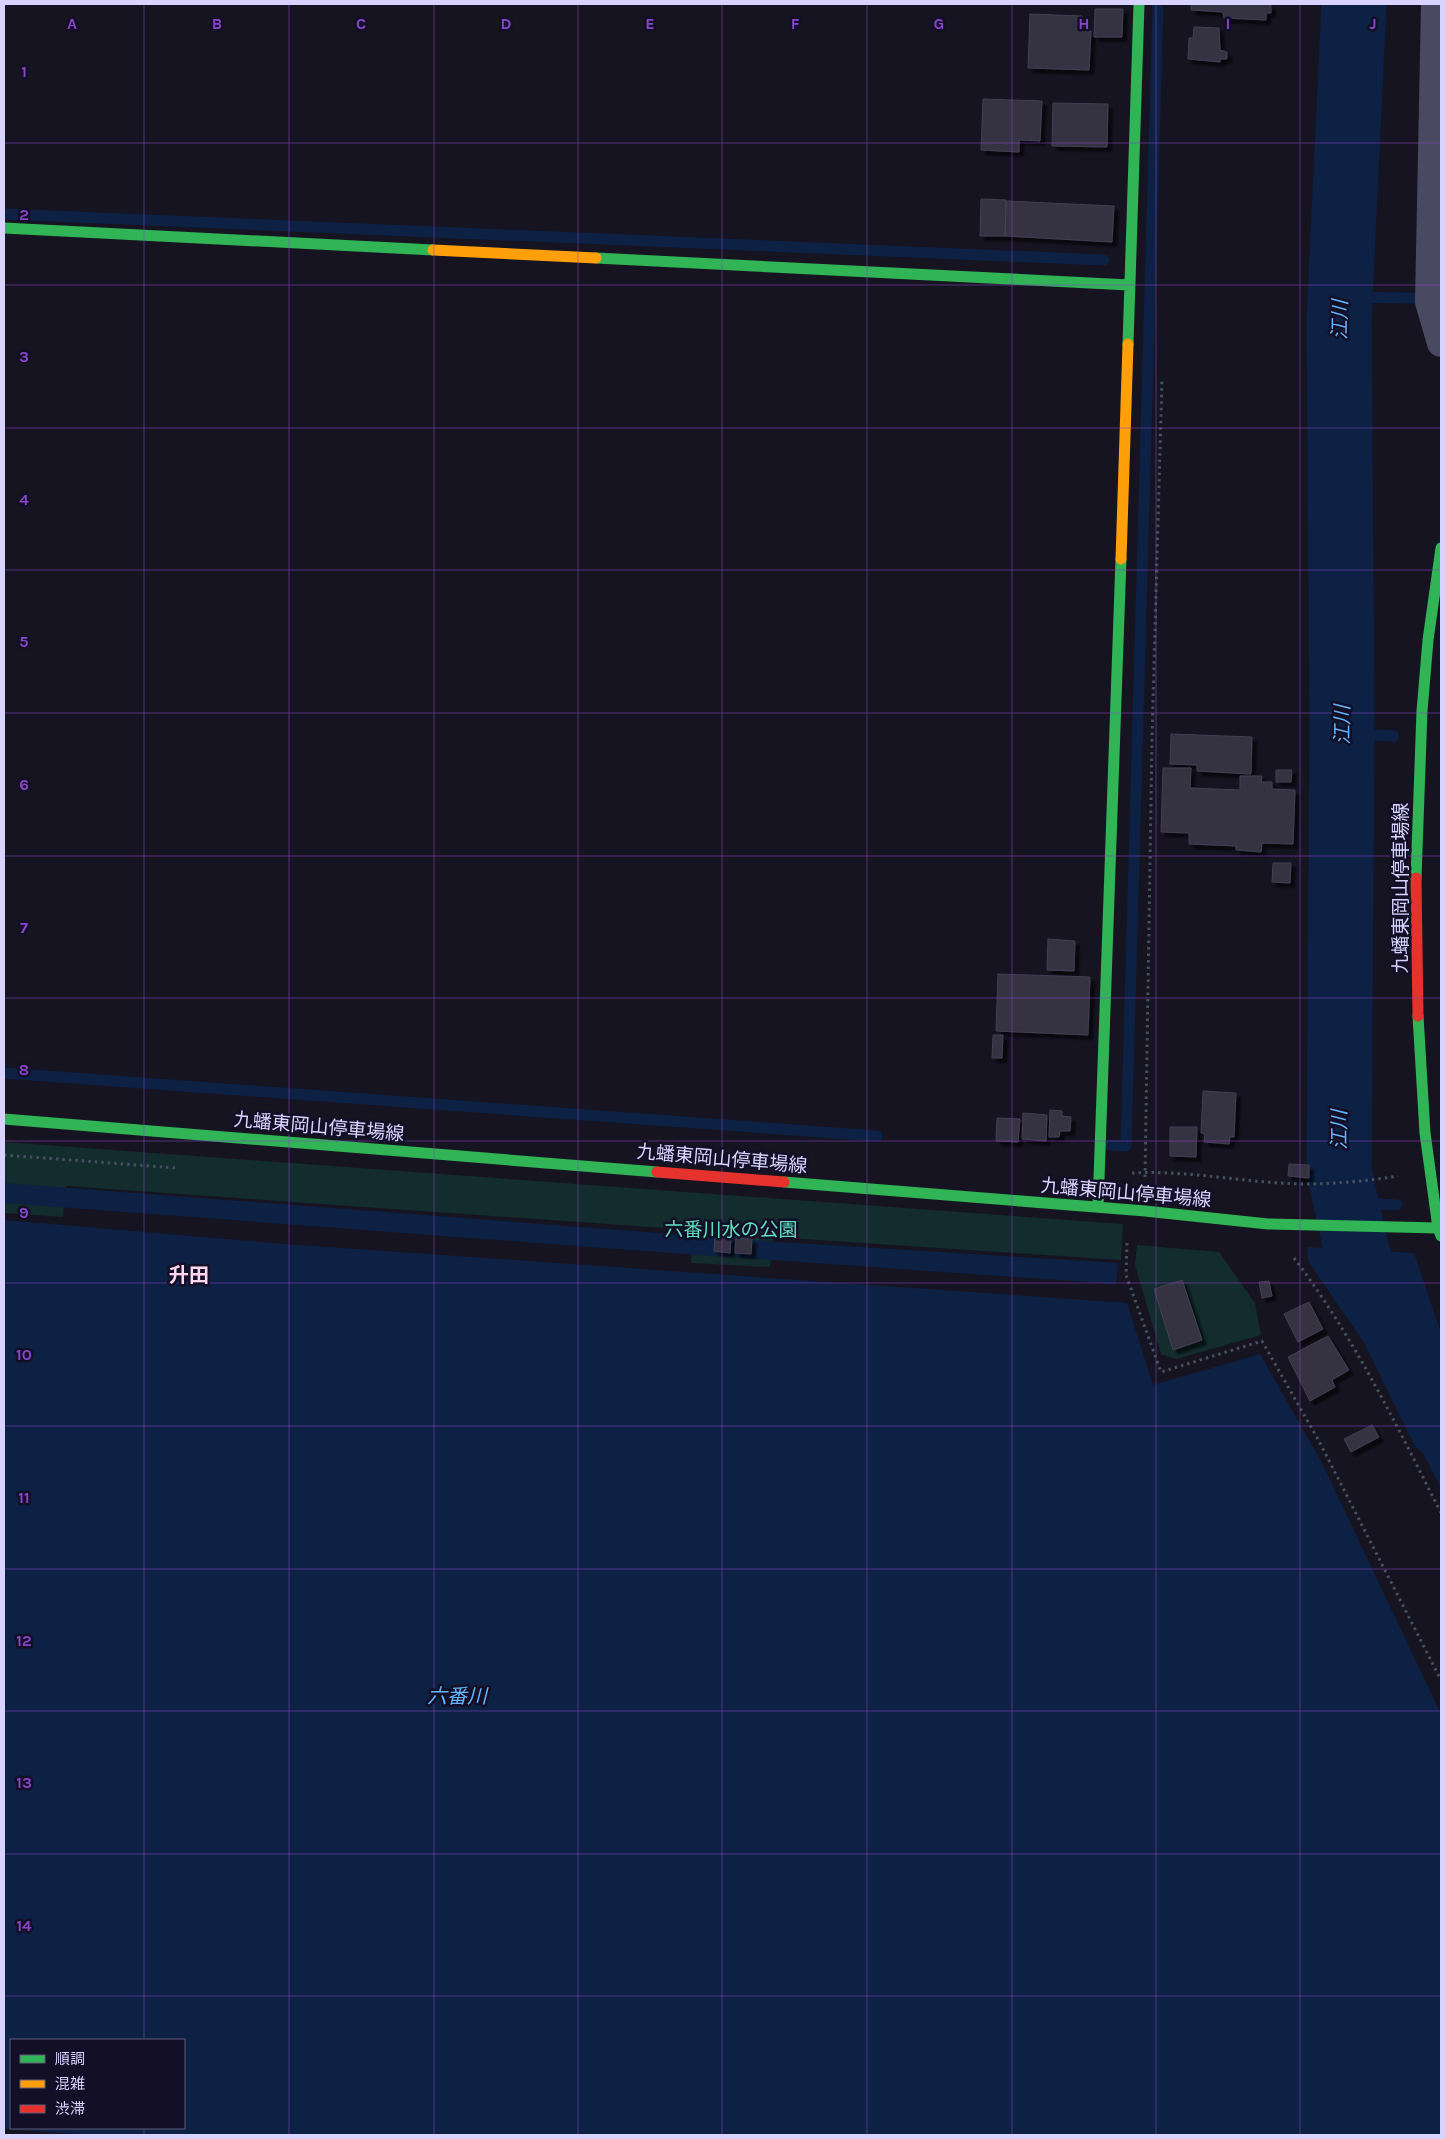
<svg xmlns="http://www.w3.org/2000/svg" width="1445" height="2139" viewBox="0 0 1445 2139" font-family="Karla,'Noto Sans JP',sans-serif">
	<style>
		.green { fill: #132c2d }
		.water { fill: #0d2144; fill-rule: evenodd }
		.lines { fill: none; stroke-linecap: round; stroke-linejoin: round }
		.stream { stroke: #0d2144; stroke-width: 11 }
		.river { stroke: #0d2144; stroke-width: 65 }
		.building { fill: #343243; stroke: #433f54; filter: url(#shadow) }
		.path { stroke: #44505f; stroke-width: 3; stroke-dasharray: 2.5 4; stroke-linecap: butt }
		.street { stroke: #4a4962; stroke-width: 28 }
		.fast { stroke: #30b455; stroke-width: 11 }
		.slow { stroke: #ff9f0a; stroke-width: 11 }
		.jam { stroke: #e5322d; stroke-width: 11 }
		.grid { fill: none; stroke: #8945c9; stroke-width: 1; stroke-opacity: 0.55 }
		.labels { text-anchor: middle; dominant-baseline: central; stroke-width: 5; stroke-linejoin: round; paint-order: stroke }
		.street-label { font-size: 19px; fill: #d9d4ff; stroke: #130f26 }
		.park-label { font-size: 19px; fill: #5fe0c0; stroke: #130f26 }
		.water-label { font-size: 20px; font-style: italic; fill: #62b6ff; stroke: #130f26 }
		.neighbourhood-label { font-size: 20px; font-weight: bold; fill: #ffd6f0; stroke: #130f26 }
		.grid-label { font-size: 16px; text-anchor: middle; font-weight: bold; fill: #8945c9; stroke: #130f26; stroke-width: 5; stroke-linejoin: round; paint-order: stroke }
	</style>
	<defs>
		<filter id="shadow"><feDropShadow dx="4.5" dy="4.5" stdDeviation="1" flood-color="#0009"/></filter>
	</defs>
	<rect width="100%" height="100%" fill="#161421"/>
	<!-- green -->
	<path class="green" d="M4,1142L1123,1224L1121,1260L773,1237L770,1267L691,1263L693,1230L66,1186L63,1217L4,1213Z
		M1137,1245L1219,1252L1255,1303L1261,1335L1176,1359L1161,1354L1135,1265Z"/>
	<!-- water -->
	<path class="water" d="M4,1183L778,1242L1118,1263L1116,1284L685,1254L4,1203Z
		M4,1220L286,1244L1127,1303L1153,1385L1260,1354L1322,1463L1441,1714V2135H91L4,2129ZM11,2040H184V2128H11Z
		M1307,1247L1414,1253L1441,1333V1488L1371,1353L1308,1261Z"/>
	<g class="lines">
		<!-- stream -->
		<path class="stream" d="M4,214L1104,260
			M1340,297L1412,298
			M1342,733L1394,736
			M4,1073L877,1136
			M1110,1145L1126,1146L1158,4
			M1346,1202L1397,1205"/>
		<!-- river -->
		<path class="river" d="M1354,4L1339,319L1342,719L1339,1171L1358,1257L1441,1426"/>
	</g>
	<!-- building -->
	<path class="building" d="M1191,4H1271V13H1266V20L1224,18L1223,12L1191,10Z
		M1095,9H1123L1122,37H1094Z
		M1030,14L1082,16V31H1091L1089,70L1028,68Z
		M1194,27L1219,28L1220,50L1227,52V59H1220V62L1188,59L1189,38H1193Z
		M983,99L1042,101L1040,141L1019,140V152L981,150Z
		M1053,103L1108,104L1107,147L1052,146Z
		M981,199L1006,200L1005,236H980Z
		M1006,201L1114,206L1112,242L1005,236Z
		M1171,734L1252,737L1251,774L1197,771V765L1170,764Z
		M1163,768H1191L1190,788L1240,790V776H1262L1261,782H1272V789L1295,790L1293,844L1262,843L1261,852L1236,850V846L1189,844V833L1161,832Z
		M1276,770H1292L1291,782H1276Z
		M1273,863H1291L1290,883L1272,882Z
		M1048,939L1075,941L1074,971L1047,970Z
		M998,974L1090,977L1088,1035L996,1031Z
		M993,1035H1003L1002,1058H992Z
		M1203,1091L1236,1093L1234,1137H1230L1229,1144L1204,1142L1205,1134L1201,1133Z
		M1050,1110L1062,1111V1116L1071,1117L1070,1131H1060L1059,1137H1049Z
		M1023,1113L1047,1115L1046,1141L1022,1139Z
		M997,1118L1020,1119L1018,1142L996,1141Z
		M1170,1127H1197L1196,1157L1170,1156Z
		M1289,1164L1309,1165V1178L1288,1176Z
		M715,1236L731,1237L730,1253L714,1251Z
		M736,1238L752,1239L751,1254L735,1253Z
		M1182,1280L1202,1340L1173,1350L1154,1289Z
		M1269,1281L1272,1296L1262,1298L1259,1282Z
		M1309,1302L1323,1329L1298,1342L1284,1314Z
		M1328,1336L1349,1370L1332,1380L1335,1387L1310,1401L1288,1357Z
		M1372,1425L1379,1437L1351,1452L1344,1439Z"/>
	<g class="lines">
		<!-- path -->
		<path class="path" d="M4,1155L177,1168
			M1132,1173C1189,1170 1246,1183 1303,1184C1335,1184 1367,1181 1398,1176
			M1145,1177L1152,738L1162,379
			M1127,1243L1126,1275L1161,1372L1262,1341L1319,1441L1441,1680
			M1294,1258C1354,1337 1397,1426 1441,1513"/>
		<!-- street -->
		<path class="street" d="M1435,4L1429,302L1441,343"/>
		<!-- fast -->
		<path class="fast" d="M4,228L433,250
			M596,258L1129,285
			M1128,344L1139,4
			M1416,878L1422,711L1428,640L1441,548
			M1418,1016L1425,1133L1438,1228L1441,1236
			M4,1119L657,1172
			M784,1182L1145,1211L1268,1224L1438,1228
			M1098,1207L1121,559"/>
		<!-- slow -->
		<path class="slow" d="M433,250L596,258
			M1121,559L1128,344"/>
		<!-- jam -->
		<path class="jam" d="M1416,878L1418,1016
			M657,1172L784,1182"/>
	</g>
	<!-- grid -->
	<path class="grid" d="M144,4V2040M289,4V2135M434,4V2135M578,4V2135M722,4V2135M867,4V2135M1012,4V2135M1156,4V2135M1300,4V2135M4,143H1441M4,285H1441M4,428H1441M4,570H1441M4,713H1441M4,856H1441M4,998H1441M4,1141H1441M4,1283H1441M4,1426H1441M4,1569H1441M4,1711H1441M4,1854H1441M4,1996H1441M144,2128V2135"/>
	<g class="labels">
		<!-- street labels -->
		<g class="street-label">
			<text transform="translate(1401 888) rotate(-90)">九蟠東岡山停車場線</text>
			<text transform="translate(319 1127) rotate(5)">九蟠東岡山停車場線</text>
			<text transform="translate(722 1159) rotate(5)">九蟠東岡山停車場線</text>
			<text transform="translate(1126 1193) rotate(5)">九蟠東岡山停車場線</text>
		</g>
		<!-- park labels -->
		<g class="park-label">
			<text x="731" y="1230">六番川水の公園</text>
		</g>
		<!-- water labels -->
		<g class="water-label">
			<text transform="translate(1340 320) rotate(-89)">江川</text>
			<text transform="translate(1342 725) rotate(-90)">江川</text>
			<text transform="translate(1339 1130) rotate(-90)">江川</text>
			<text x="457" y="1696">六番川</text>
		</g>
		<!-- neighbourhood labels -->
		<g class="neighbourhood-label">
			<text x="189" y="1275">升田</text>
		</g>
	</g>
	<g class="grid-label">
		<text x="72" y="29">A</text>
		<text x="217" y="29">B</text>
		<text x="361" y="29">C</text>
		<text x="506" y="29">D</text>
		<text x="650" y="29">E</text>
		<text x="795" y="29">F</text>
		<text x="939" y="29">G</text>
		<text x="1084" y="29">H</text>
		<text x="1228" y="29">I</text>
		<text x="1373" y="29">J</text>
		<text x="24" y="77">1</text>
		<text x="24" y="220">2</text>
		<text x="24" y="362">3</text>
		<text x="24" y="505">4</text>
		<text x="24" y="647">5</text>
		<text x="24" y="790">6</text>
		<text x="24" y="933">7</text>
		<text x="24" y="1075">8</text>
		<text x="24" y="1218">9</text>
		<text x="24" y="1360">10</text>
		<text x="24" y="1503">11</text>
		<text x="24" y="1646">12</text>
		<text x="24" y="1788">13</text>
		<text x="24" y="1931">14</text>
	</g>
	<!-- border -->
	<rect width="1445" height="2139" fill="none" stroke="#d9d4ff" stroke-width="10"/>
	<!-- legend -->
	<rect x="10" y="2039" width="175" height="90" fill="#130f26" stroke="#625e7d"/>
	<rect x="20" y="2055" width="25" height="8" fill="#30b455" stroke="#625e7d"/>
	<text x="55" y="2064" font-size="15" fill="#d9d4ff">順調</text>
	<rect x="20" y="2080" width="25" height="8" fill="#ff9f0a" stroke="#625e7d"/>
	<text x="55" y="2089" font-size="15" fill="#d9d4ff">混雑</text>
	<rect x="20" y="2105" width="25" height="8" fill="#e5322d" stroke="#625e7d"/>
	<text x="55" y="2114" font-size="15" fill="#d9d4ff">渋滞</text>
</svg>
